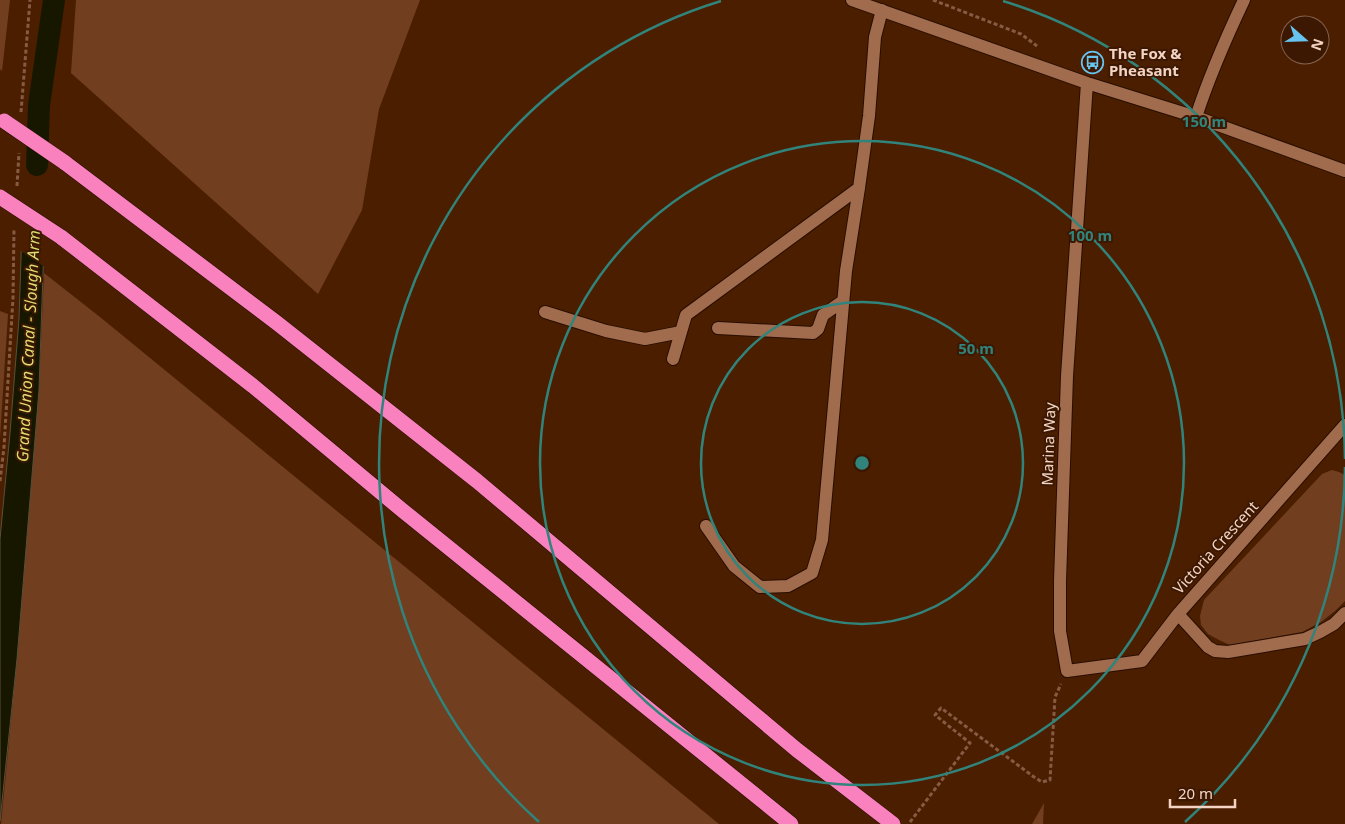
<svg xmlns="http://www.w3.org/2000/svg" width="1345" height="824" viewBox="0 0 1345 824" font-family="'Noto Sans',sans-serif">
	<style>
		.green { fill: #713e20 }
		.water { fill: #171700; stroke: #59503b }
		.pier { fill: #4c1e00 }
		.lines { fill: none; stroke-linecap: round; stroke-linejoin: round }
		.canal { stroke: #171700; stroke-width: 22 }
		.minor-casing { stroke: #270e01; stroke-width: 14 }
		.highway-casing { stroke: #270e01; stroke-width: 16 }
		.path { stroke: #855c43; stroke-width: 3; stroke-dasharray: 4 2.5; stroke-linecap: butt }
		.minor { stroke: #a16b4d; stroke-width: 12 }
		.highway { stroke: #f981be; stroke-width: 15 }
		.highway-bridge-casing { stroke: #270e01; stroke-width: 16; stroke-linecap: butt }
		.highway-bridge { stroke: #f981be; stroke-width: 15 }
		.ring { fill: none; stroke: #31847b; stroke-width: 2.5 }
		.labels { text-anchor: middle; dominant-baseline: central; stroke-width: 4; stroke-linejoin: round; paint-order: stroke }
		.poi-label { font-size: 15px; font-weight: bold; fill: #f3d4c4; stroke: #3c1802; text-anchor: start }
		.street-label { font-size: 15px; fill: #f3d4c4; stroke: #3c1802 }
		.water-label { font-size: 16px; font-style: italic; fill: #dddf70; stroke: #3c1802 }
		.centre { fill: #31847b; stroke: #3c1802; stroke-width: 2.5 }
		.ring-label { font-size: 15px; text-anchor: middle; font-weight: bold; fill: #31847b; stroke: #3c1802; stroke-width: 4; stroke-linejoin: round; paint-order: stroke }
	</style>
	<rect width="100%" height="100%" fill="#4c1e00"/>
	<!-- green -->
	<path class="green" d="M0,0H10L2,71L0,69Z
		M76,0H420L379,109L362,210L318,294L71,73Z
		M44,273L100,317L719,824H1L17,659L39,390Z
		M0,311L8,314L0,438Z
		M1332,470L1339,472L1345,475V601L1335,611L1321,622L1302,632L1230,645L1219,640L1208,634L1201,625L1200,616L1204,600L1322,474Z
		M1044,803L1043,824H1032Z"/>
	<!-- water -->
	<path class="water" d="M25,139L47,155L39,390L17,659L0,821V539L10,433L19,319Z"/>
	<!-- pier -->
	<path class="pier" d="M22,139L49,154L46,268L18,249Z"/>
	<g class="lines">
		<!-- canal -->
		<path class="canal" d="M37,165L39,105L54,0"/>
		<defs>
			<path id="minor" d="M852,0L1087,83L1196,117L1345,171
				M1087,83L1067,376L1060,581V631L1067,671L1142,661L1178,614L1345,425
				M1196,117C1209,77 1226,38 1244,0
				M545,312L606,331L645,339L681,332
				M718,328L813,333L818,329L823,315L843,301
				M673,359L686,315L859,188L869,116L875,37L882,10
				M706,526L734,566L760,587L788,586L812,573L822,540L846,271L859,188
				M1178,614L1208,647L1215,651L1228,652L1305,639L1320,632L1334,624L1345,613"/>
			<path id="highway" d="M64,162L277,323L477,481L797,750L893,824
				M61,237L253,386L402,510L791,824"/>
		</defs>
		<!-- minor casing -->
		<use href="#minor" class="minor-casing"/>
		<!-- highway casing -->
		<use href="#highway" class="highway-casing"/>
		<!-- path -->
		<path class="path" d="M933,0L1021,34L1037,46
			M21,112L30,0
			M17,186L19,153
			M0,481L4,447L13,298L14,228
			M910,822L970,743L935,715L941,708L1034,777L1042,782L1050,780L1055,697L1061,684"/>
		<!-- minor -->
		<use href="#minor" class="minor"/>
		<!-- highway -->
		<use href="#highway" class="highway"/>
		<defs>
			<path id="highway-bridge" d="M4,121L64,162
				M0,197L61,237"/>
		</defs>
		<!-- highway-bridge casing -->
		<use href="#highway-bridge" class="highway-bridge-casing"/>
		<!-- highway-bridge -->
		<use href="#highway-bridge" class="highway-bridge"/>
	</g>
	<!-- distance rings -->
	<g class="ring">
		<circle cx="862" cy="463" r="161"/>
		<circle cx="862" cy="463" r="322"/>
		<path d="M1345 467A483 483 0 0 1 1185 822M539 822A483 483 0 0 1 721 1M1003 1A483 483 0 0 1 1345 459"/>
	</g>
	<!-- icons -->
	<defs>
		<symbol id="bus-ring" viewBox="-11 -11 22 22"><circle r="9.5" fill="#3c1802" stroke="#66c4ef" stroke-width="1.5"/><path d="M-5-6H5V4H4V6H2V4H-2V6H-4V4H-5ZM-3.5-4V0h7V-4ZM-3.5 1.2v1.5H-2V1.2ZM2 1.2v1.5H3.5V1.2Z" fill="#66c4ef"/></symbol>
	</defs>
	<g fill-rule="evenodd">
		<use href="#bus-ring" x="1080" y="50" width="25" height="25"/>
	</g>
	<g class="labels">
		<!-- poi labels -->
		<g class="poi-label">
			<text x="1109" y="53">The Fox &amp;<tspan x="1109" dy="17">Pheasant</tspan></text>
		</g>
		<!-- street labels -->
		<g class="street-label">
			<text transform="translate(1048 444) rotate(-88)">Marina Way</text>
			<text transform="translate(1215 547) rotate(-48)">Victoria Crescent</text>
		</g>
		<!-- water labels -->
		<g class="water-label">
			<text transform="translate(28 346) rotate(-87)">Grand Union Canal - Slough Arm</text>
		</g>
	</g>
	<circle cx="862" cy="463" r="8" class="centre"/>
	<g class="ring-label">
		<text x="1204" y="127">150 m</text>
		<text x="1090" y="241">100 m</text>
		<text x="976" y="354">50 m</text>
	</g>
	<!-- north arrow -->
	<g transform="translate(1305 40) rotate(110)"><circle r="24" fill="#3c1802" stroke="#856350"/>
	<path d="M0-4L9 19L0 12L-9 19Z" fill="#66c4ef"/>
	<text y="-8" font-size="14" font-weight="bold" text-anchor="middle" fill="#f3d4c4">N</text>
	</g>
	<!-- scale -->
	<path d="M1170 799v8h65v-8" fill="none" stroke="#f3d4c4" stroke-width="2.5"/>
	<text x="1178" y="799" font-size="15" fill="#f3d4c4" stroke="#3c1802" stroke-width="4" paint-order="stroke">20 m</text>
</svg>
